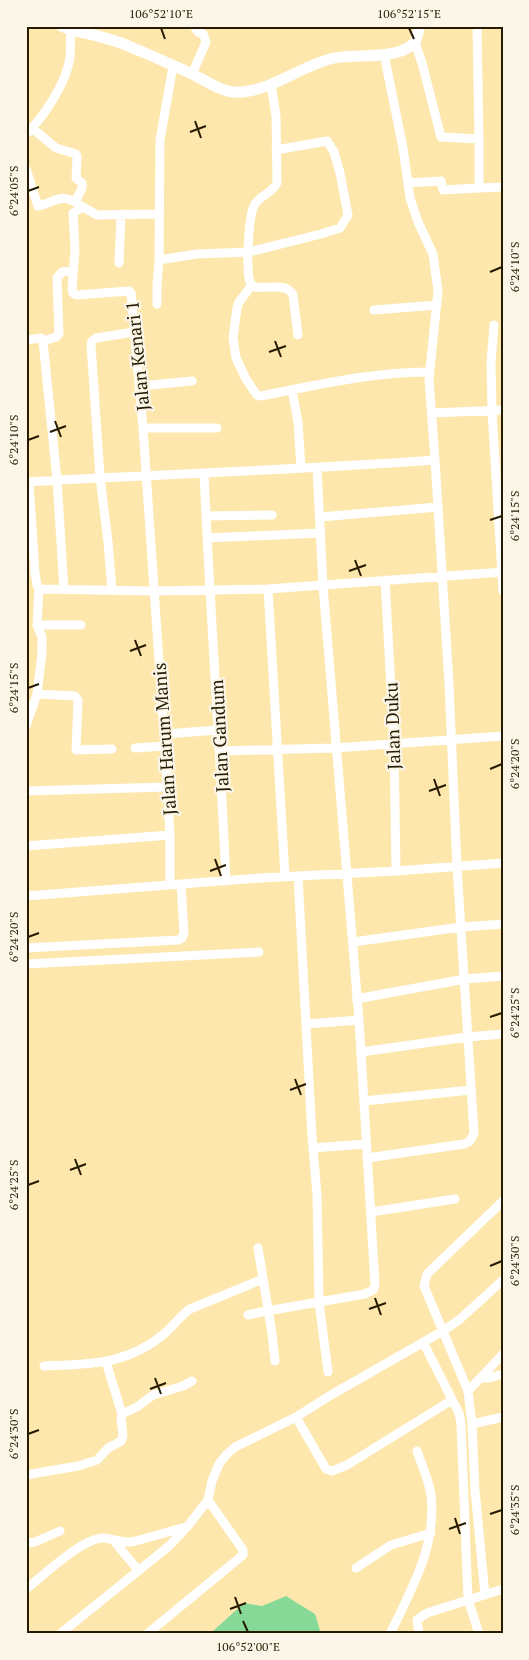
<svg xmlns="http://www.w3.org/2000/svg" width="529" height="1660" viewBox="0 0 529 1660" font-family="'PT Serif',serif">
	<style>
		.green { fill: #87d998 }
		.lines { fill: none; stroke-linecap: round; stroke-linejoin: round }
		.minor { stroke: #fff; stroke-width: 9 }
		.tertiary { stroke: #fff; stroke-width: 11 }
		.ticks { fill: none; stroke: #251b00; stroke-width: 2 }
		.labels { text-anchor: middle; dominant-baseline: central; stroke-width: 4.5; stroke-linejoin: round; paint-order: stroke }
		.street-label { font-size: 18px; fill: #251b00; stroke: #fbf6e8 }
		.neatline { fill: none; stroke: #251b00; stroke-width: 2 }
		.ticks-label { font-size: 12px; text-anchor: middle; fill: #251b00 }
	</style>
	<rect width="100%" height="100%" fill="#fde7ad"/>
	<!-- green -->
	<path class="green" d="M286,1596L315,1614L321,1634H215L213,1631L244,1603L262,1606Z"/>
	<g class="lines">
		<!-- minor -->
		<path class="minor" d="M477,26L479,139
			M415,43L422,63L441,137L479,139V188L503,187
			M192,74L206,42L203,34L198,32L194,26
			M271,84L276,116L277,183C273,192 261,195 255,204C248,214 246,270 250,282C251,285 252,285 255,287C268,289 286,282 293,295L298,335
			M32,128L56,148L76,154L77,157L76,178L82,183V188L75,202
			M26,134C44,117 67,82 70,57C71,47 70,36 71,26
			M26,169L38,206C60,201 60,191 83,207L73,213L75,249L72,289L73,293L76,295L129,291L131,293L143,428L164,734L170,835V884
			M408,183L441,181L443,190L479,188
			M83,207L97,215L159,214
			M159,260L197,254L249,252L321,234L340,228L348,215L340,173L334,152L327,141L276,150
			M119,263L121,214
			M252,285L239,302L237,308L233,338L236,358L246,379L257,395L261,396C317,385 372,372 429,372
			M157,304V285L159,260L160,140L173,66
			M374,310L437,305
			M494,325L491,362L492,411L503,591
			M26,340L41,338L43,341L56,337L59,334L57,278L62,272L73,271
			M43,341L57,480L64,590
			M140,386L192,381
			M292,390L298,422L301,468
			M432,413L503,410
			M143,428H217
			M204,473C210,609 220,745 226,881
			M26,482C163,474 299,470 435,460
			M29,482L35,573L37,585L39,589L37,625L42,637V653L37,694
			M206,516L272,515
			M320,517L438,507
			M207,538L321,533
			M385,580L394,743L396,871
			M39,589L154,591L268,589L503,572
			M268,589L285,876
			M112,590L108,542L100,477L91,345L92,341L96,338L134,332
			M37,625H81
			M26,726L37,694L75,696L78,700L76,750L112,749
			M164,734L219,730
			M135,748L165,746
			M220,751L335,748L503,736
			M26,791L167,787
			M26,846L170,835
			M298,876L312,1136L317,1195L319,1302L328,1372
			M26,896L260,878L396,871L503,863
			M353,942L461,927L503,924
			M26,948L178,940L182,938L184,933L181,885
			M26,964L259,952
			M356,999L465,979L503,976
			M306,1024L359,1020
			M361,1052L467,1037L503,1034
			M364,1101L471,1090
			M313,1148L366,1144
			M367,1158L464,1144L470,1141L474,1133L457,867L449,684L435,460L429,379L438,291L433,254L418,222L410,198L403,148L384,54
			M371,1212L455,1199
			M258,1248L272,1333L275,1361
			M248,1315L261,1312L365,1294L373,1290L375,1285L359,1020L323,586L317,468
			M423,1342L459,1413L461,1423L468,1599L479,1634
			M106,1362L122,1414
			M44,1366C90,1364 128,1365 165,1333C174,1325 180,1316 190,1309L263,1279
			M481,1378H489L503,1374
			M468,1391L503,1354
			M296,1417L326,1469L332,1471L347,1465L452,1400
			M472,1424L503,1417
			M26,1475L78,1466L97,1460L108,1448L121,1441L123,1436L121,1418L122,1414L137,1407L153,1395L183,1386L192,1381
			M114,1541L138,1570
			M26,1543L35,1542L60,1531
			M356,1568L391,1545L431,1533
			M26,1589C43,1576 83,1537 104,1538C114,1539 122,1543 132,1542L186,1527
			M485,1595L475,1490L472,1424L468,1391L424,1286L427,1274L503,1201
			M60,1634L169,1546L187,1527L208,1500L212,1481L219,1464L226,1455L235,1447L296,1417L331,1395L443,1331L459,1320L503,1280
			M147,1634L243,1555V1550L208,1500
			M390,1634C411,1590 437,1546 431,1495C429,1481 422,1465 417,1451
			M419,1634L417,1620L427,1613L503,1589"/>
		<!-- tertiary -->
		<path class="tertiary" d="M61,26L71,30C91,34 114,39 133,48C153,56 172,65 192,74C207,81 223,94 241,92C273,90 302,65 334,58C359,53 394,61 415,43L420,26"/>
	</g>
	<!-- ticks -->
	<path class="ticks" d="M161,28L165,39M409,28L414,39M195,121L201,138M190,132L206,126M28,191L39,187M490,272L502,267M275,341L281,357M269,352L286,346M55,421L61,437M50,432L66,426M28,440L39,436M490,520L502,516M355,560L361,576M349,571L366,565M135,640L141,656M130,651L146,645M28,688L39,684M490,769L502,764M434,779L440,796M429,791L446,785M215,859L221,876M210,871L226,865M28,937L39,933M490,1017L502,1013M295,1079L301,1095M290,1090L306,1084M75,1159L81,1175M70,1170L86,1164M28,1185L39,1181M490,1266L502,1261M375,1298L381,1315M369,1309L386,1303M155,1378L161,1394M150,1389L166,1383M28,1434L39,1430M490,1514L502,1510M455,1518L460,1534M449,1529L466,1523M235,1597L241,1614M230,1609L246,1603M243,1621L248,1632"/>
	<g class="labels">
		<!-- street labels -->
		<g class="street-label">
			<text transform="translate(137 356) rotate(-96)">Jalan Kenari 1</text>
			<text transform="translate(392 726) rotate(-92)">Jalan Duku</text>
			<text transform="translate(219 736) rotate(-93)">Jalan Gandum</text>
			<text transform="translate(164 739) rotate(-94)">Jalan Harum Manis</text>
		</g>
	</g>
	<!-- border -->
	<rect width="529" height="1660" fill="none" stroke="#fbf6e8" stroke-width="55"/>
	<rect x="28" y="28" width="474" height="1604" class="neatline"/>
	<g class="ticks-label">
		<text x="161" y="18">106°52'10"E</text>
		<text x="409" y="18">106°52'15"E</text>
		<text transform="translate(14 191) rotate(-90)" y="4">6°24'05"S</text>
		<text transform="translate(515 267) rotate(-90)" y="4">6°24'10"S</text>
		<text transform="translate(14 440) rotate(-90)" y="4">6°24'10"S</text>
		<text transform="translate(515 516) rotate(-90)" y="4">6°24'15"S</text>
		<text transform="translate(14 688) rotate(-90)" y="4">6°24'15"S</text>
		<text transform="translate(515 764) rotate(-90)" y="4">6°24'20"S</text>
		<text transform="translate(14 937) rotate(-90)" y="4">6°24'20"S</text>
		<text transform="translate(515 1013) rotate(-90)" y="4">6°24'25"S</text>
		<text transform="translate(14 1185) rotate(-90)" y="4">6°24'25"S</text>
		<text transform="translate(515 1261) rotate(-90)" y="4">6°24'30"S</text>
		<text transform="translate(14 1434) rotate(-90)" y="4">6°24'30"S</text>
		<text transform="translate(515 1510) rotate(-90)" y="4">6°24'35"S</text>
		<text x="248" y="1651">106°52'00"E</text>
	</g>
</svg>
